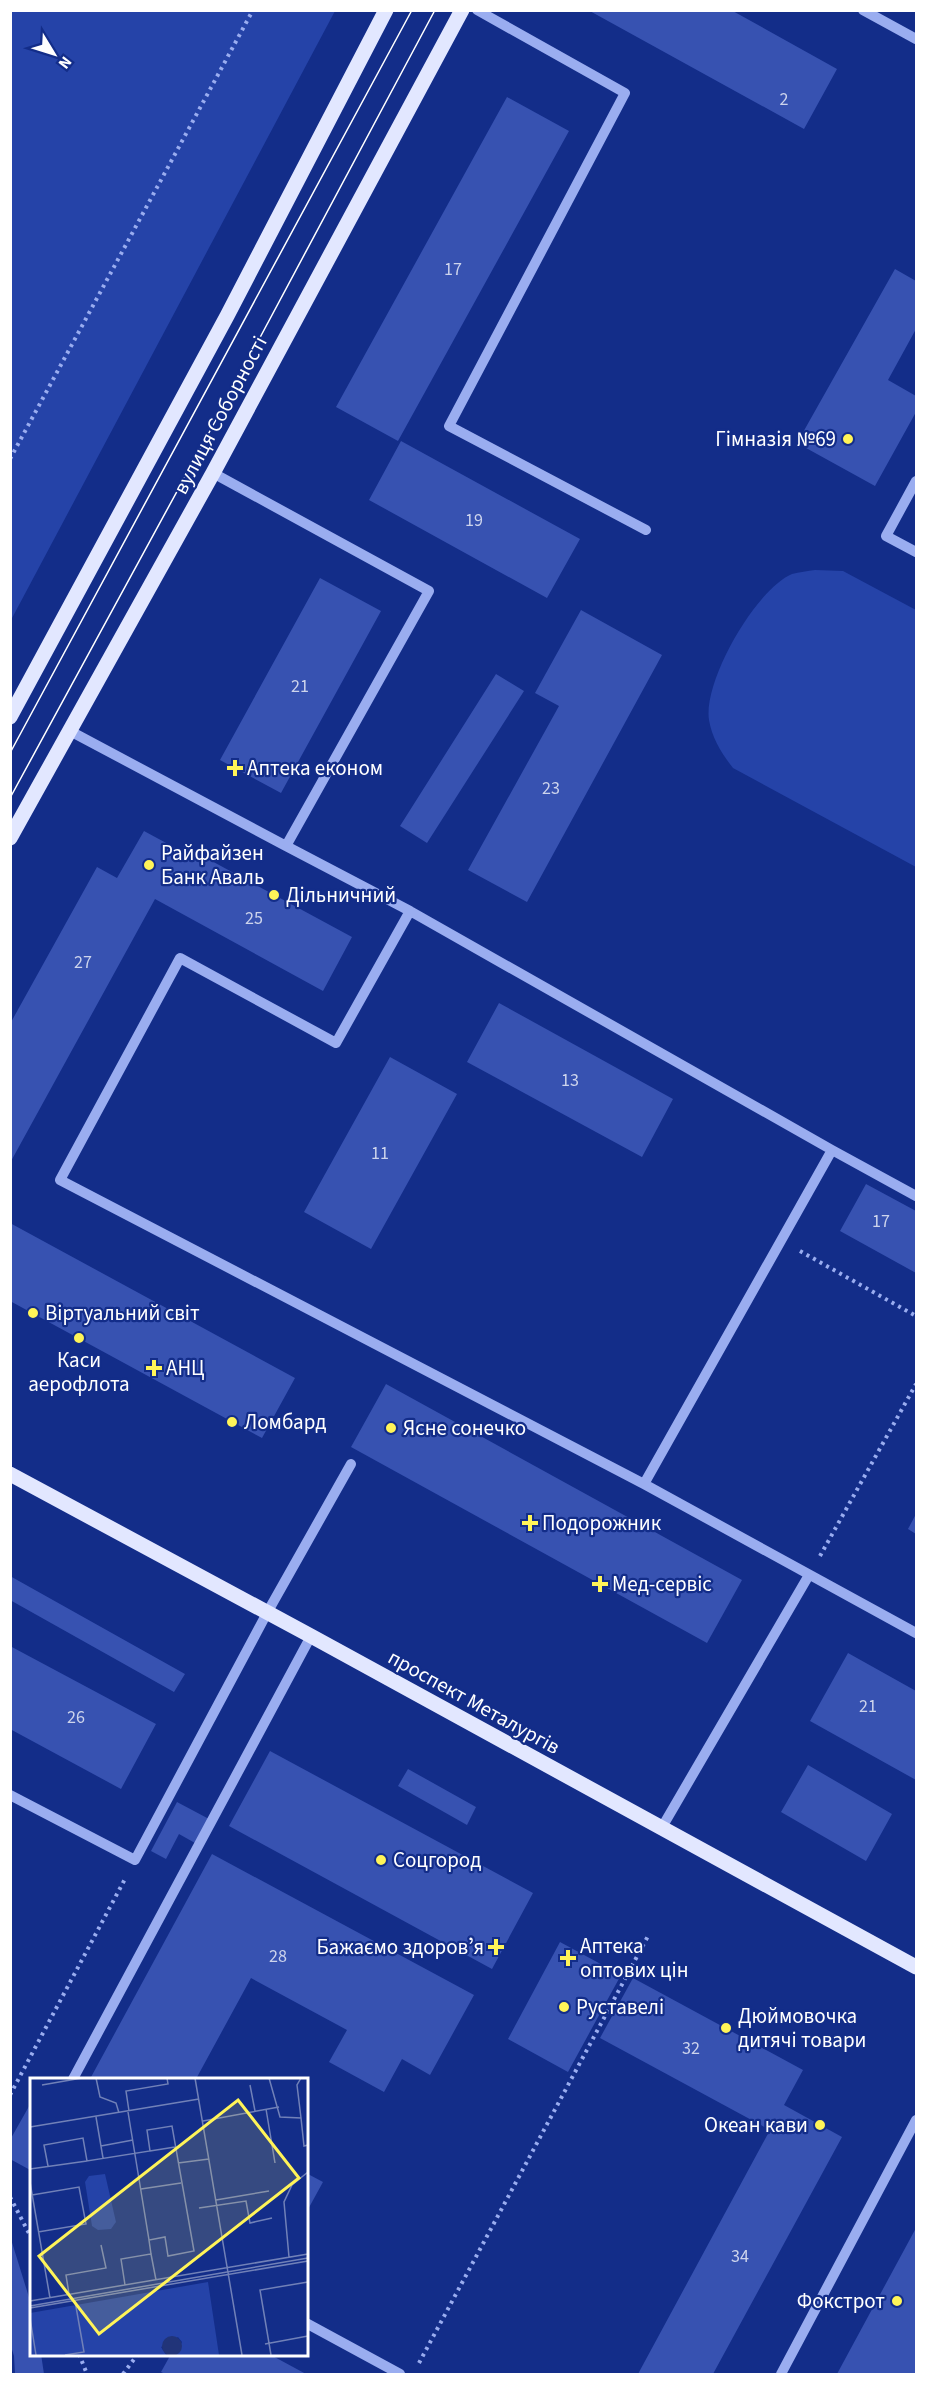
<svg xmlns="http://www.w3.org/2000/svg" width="927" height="2385" viewBox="0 0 927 2385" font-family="'Source Sans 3',sans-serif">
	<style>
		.green { fill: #2543a8 }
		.building { fill: #3752b1 }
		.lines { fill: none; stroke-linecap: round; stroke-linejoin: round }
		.path { stroke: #9aadf0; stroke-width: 4; stroke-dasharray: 3 4.5; stroke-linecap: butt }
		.minor { stroke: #9aadf0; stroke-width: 10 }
		.major { stroke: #e2e7ff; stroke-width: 15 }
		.tram { stroke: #fff; stroke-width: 1.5 }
		.poi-dot { fill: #fff458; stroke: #132d89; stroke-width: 2 }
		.labels { text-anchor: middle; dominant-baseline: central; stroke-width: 4.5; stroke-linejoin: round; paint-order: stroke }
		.number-label { font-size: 18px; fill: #cdd4ec }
		.street-label { font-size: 21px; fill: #fff; stroke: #132d89 }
		.poi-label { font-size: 21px; fill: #fff; stroke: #132d89; text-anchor: start }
		.inset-road { fill: none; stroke: #7181b8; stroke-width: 1.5 }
		.view { fill: #fff458; fill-opacity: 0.15; stroke: #fff458; stroke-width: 3 }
		.inset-edge { fill: none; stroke: #fff; stroke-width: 3 }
	</style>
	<rect width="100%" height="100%" fill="#132d89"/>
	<!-- green -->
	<path class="green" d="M11,10L335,11L11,620L10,11Z
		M815,570L843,571L916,610V867L733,768C722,754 712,738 709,720C703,681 756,589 792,574C799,572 808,571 815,570Z"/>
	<!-- building -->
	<path class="building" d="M588,10H731L837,69L804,129Z
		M507,97L569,131L398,441L336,407Z
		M895,269L916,281V329L888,380L916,396V412L875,486L797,443Z
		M401,441L580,539L547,598L369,500Z
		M320,578L381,611L281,793L220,760Z
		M581,610L662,655L527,902L468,870L559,706L535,693Z
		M496,674L524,691L427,843L400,826Z
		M144,831L181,851L184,846L352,937L323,991L155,899L10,1163V1024L97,867L117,878Z
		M499,1003L673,1099L642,1157L467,1062Z
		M390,1057L457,1094L371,1249L304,1212Z
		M866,1184L916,1211V1273L840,1231Z
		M10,1223L295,1378L262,1438L10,1301Z
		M386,1384L742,1580L707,1643L351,1447Z
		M916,1514V1534L908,1529Z
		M10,1576L185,1674L174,1692L10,1600Z
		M10,1646L156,1724L121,1789L10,1729Z
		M848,1653L916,1691V1780L810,1721Z
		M270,1751L533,1893L492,1969L229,1826Z
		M808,1765L892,1814L866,1861L781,1812Z
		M408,1769L476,1807L467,1825L398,1786Z
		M177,1802L209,1819L195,1843L179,1834L166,1859L151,1851Z
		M212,1854L474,1995L430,2075L402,2059L384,2092L329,2062L347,2030L251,1978L196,2079H90Z
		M560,1942L621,1975L568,2072L508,2039Z
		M633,1978L803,2070L784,2105L842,2137L713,2374H638L770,2130L600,2038Z
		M32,2101V2171L10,2159V2140Z
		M306,2173L323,2182L306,2213Z
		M916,2228V2374H837Z
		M10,2236L32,2307V2354H41L44,2374H15L14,2356L10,2343Z
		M171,2354H269L306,2374H165L161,2372Z"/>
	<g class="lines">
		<!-- path -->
		<path class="path" d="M10,459L253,10
			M800,1251L916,1316
			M820,1556L916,1384
			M10,2095L125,1879
			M10,2197L32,2239
			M79,2354L87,2374
			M419,2363L648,1936
			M123,2374L138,2354"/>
		<!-- minor -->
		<path class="minor" d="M477,10L625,93L449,426L646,530
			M863,10L916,39
			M213,473L429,591L286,846L410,911L336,1043L180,958L60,1180L644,1484L916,1633
			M916,481L886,536L916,552
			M70,731L286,846
			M410,911L832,1150L916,1196
			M644,1484L832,1150
			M10,1795L135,1860L267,1613L351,1464
			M661,1829L809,1575
			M73,2079L311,1636
			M306,2323L400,2374
			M781,2374L916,2120"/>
		<!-- major -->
		<path class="major" d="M10,717L227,316L386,10
			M10,838L213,473L462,10
			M10,1474L311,1636L916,1967"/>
		<!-- tram -->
		<path class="tram" d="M10,753L412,10
			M10,798L217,418L435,10"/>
	</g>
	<!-- markers -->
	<g class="poi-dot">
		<circle cx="848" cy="439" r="6"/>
		<path d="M232 759h6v6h6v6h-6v6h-6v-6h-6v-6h6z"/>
		<circle cx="149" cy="865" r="6"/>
		<circle cx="274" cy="895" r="6"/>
		<circle cx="33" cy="1313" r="6"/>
		<circle cx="79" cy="1338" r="6"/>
		<path d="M151 1359h6v6h6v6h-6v6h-6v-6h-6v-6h6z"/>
		<circle cx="232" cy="1422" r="6"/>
		<circle cx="391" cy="1428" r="6"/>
		<path d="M527 1514h6v6h6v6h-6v6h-6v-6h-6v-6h6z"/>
		<path d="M597 1575h6v6h6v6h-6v6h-6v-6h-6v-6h6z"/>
		<circle cx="381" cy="1860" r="6"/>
		<path d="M493 1938h6v6h6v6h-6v6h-6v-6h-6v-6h6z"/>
		<path d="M565 1949h6v6h6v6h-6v6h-6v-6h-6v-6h6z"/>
		<circle cx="564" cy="2007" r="6"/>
		<circle cx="726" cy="2028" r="6"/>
		<circle cx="820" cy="2125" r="6"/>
		<circle cx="897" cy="2301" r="6"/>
	</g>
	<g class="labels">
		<!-- number labels -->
		<g class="number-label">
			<text x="784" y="99">2</text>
			<text x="453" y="269">17</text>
			<text x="474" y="520">19</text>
			<text x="300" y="686">21</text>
			<text x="551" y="788">23</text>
			<text x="254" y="918">25</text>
			<text x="83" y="962">27</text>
			<text x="570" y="1080">13</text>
			<text x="380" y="1153">11</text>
			<text x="881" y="1221">17</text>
			<text x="868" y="1706">21</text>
			<text x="76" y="1717">26</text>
			<text x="278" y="1956">28</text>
			<text x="691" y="2048">32</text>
			<text x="740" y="2256">34</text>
		</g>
		<!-- street labels -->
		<g class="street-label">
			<text transform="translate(220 415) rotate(-62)">вулиця Соборності</text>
			<text transform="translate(474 1702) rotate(29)">проспект Металургів</text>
		</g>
		<!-- poi labels -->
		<g class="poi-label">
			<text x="836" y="439" text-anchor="end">Гімназія №69</text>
			<text x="247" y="768">Аптека економ</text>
			<text x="161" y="853">Райфайзен<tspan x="161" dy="24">Банк Аваль</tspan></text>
			<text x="286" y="895">Дільничний</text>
			<text x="45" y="1313">Віртуальний світ</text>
			<text x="79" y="1360" text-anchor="middle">Каси<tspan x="79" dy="24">аерофлота</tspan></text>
			<text x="166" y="1368">АНЦ</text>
			<text x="244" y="1422">Ломбард</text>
			<text x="403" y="1428">Ясне сонечко</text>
			<text x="542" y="1523">Подорожник</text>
			<text x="612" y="1584">Мед-сервіс</text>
			<text x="393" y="1860">Соцгород</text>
			<text x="580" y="1946">Аптека<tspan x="580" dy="24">оптових цін</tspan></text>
			<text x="484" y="1947" text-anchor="end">Бажаємо здоровʼя</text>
			<text x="576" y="2007">Руставелі</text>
			<text x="738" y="2016">Дюймовочка<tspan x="738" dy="24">дитячі товари</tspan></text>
			<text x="808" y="2125" text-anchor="end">Океан кави</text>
			<text x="885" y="2301" text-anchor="end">Фокстрот</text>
		</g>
	</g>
	<!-- overview -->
	<g transform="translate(30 2078)">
		<rect width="278" height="278" fill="#132d89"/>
		<path d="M75,96L86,144L81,151L68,152L62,148L55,104L59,98ZM178,204L189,277H146L152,264L148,259L131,269L136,277H0V235Z" fill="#2543a8"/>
		<path d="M132 268a10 10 0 1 1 20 0a10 10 0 1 1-20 0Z" fill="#213479"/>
		<path class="inset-road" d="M66,0L70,19L86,25L89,35M165,0L212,277M239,0L250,39L271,40L274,68L278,67M271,0L267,7L271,40M12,7L52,0M220,7L225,33M236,31L245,85M99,33L96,13L138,6L137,0M98,34L119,162M66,39L73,80M173,43L249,29M0,49L169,21M71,68L103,62M120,73L145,69M148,85L179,81M18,88L14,67L53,60L57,83L120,73L117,52L142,48L164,173L138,178L135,159L119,162L121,176L91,181L95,207M0,91L57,83M0,104L20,220M111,111L151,105M2,117L49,109L56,146L8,154M186,122L239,113M169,130L216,123L220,145L242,140M121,176L126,202M259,179L254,124L262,107L278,94M39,216L36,197L76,190L71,167M0,223L278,176M0,228L278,180M0,230L278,183M0,240L6,277M235,266L278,258M35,277L54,274L45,223M241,277L230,212L278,204"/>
		<path class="view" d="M208,22L269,100L69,256L9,178Z"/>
		<rect width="278" height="278" class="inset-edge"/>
	</g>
	<!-- border -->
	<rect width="927" height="2385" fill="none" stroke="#ffffff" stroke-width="24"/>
	<!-- north arrow -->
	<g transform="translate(54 54) rotate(128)" stroke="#132d89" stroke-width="4.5" paint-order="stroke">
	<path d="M0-4.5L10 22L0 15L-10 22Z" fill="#ffffff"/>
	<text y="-9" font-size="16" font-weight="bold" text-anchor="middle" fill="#ffffff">N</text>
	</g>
</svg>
